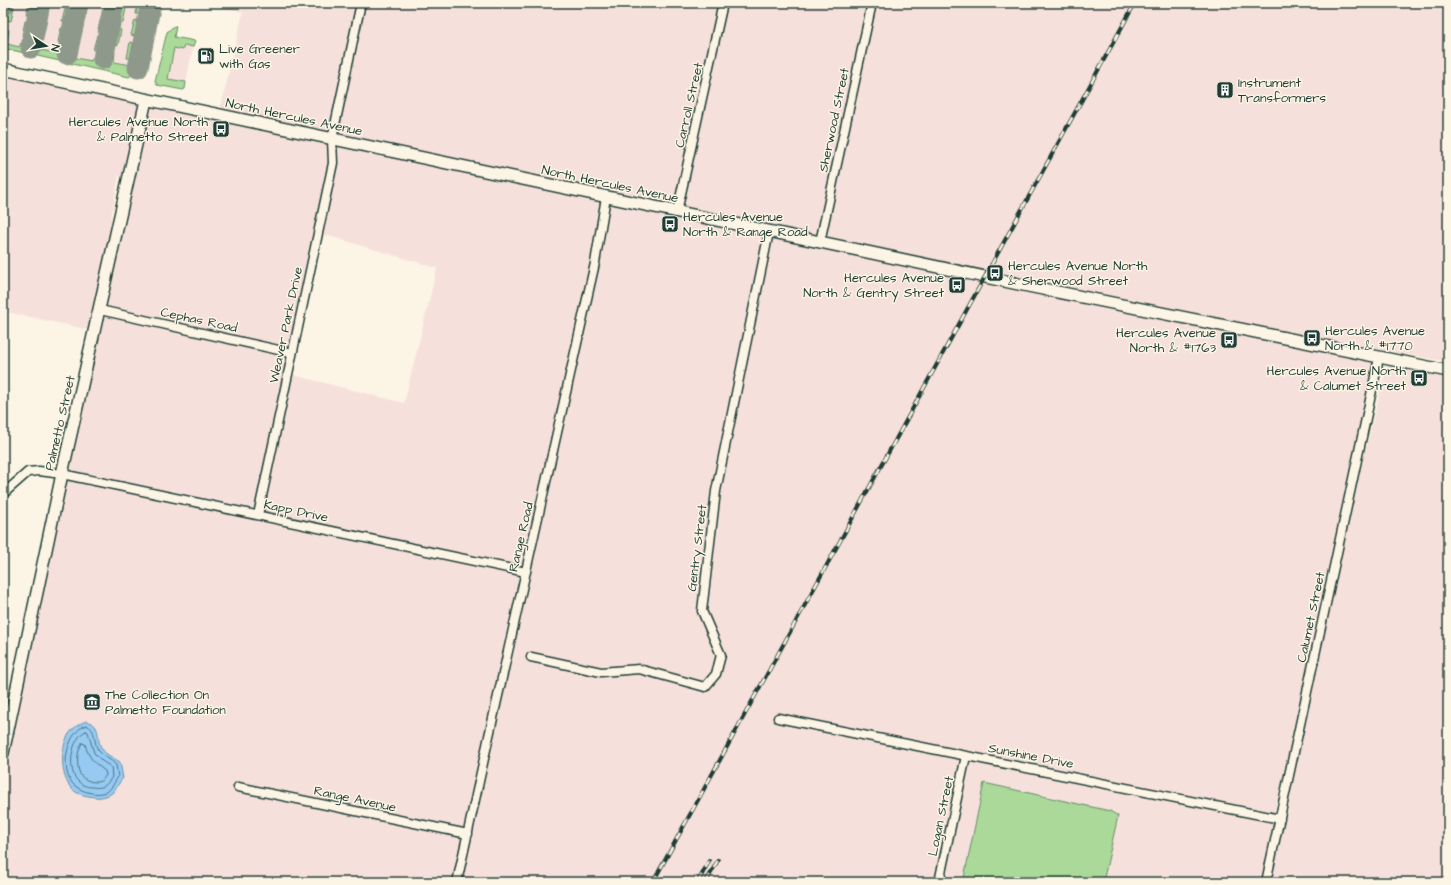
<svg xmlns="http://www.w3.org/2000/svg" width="1451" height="885" viewBox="0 0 1451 885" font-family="'Architects Daughter',sans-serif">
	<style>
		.built { fill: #f6e0db; fill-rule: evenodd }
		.green { fill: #aad999; stroke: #648b66 }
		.water { fill: #96caf3; stroke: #6692a7 }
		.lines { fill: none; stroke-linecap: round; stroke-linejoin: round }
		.shore { stroke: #4f7580; stroke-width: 1 }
		.taxiway { stroke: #8e998c; stroke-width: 21 }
		.street-casing { stroke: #1f3d34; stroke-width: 11 }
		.secondary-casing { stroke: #1f3d34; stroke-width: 14 }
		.street { stroke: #fcf5e5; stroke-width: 8 }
		.secondary { stroke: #fcf5e5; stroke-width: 11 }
		.rail-casing { stroke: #1f3d34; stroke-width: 4 }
		.rail { stroke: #fcf5e5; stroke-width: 2.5; stroke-dasharray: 8; stroke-linecap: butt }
		.labels { text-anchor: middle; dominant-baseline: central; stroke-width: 3; stroke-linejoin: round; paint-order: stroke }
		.poi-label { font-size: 13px; fill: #1f3d34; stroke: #fcf5e5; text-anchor: start }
		.street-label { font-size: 13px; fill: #1f3d34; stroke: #fcf5e5 }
	</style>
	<rect width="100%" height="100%" fill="#fcf5e5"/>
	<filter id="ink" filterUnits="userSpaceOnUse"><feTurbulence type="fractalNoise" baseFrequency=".025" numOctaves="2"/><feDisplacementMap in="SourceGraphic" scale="8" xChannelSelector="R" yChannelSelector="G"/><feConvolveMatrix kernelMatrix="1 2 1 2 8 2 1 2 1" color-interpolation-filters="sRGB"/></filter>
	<g filter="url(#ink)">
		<!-- built -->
		<path class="built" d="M3,3H159L145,66L129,77L3,49Z
			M201,3H356L328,135L220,111L243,12Z
			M366,3H719L674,207L337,136Z
			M728,3H868L816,237L683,209Z
			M877,3H1448V362L1199,317L825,239Z
			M184,45L193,47L186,82L168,79L174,48L183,50Z
			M3,74L140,104L124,177L119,176L111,219L115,220L89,330L3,311Z
			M149,105L328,145V162L289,348L105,307Z
			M337,144L601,200L590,262L522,567L263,512L293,375L404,403L437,268L322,234L337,164Z
			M610,202L764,235L712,490L706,547L714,548L720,492L772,237L893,264L894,262L1374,361L1276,814L774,713L773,721L961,759L934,882H462L491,746L599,264Z
			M103,315L287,356L254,510L67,471Z
			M1389,364L1448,375V882H1271L1356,488L1382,383Z
			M65,479L520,575L464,829L234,783L233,790L462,837L453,882H3V774ZM96,727L101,748L107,754L120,762L123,777L79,793L77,791Z
			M970,761L1275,822L1261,882H1103L1118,816L1110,811L984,783L963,882H944Z"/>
		<!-- green -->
		<path class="green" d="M29,3H37L35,14H26Z
			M81,3H88L86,15L81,13L79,10Z
			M137,3H148L145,14H136Z
			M154,3H159L145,66L129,77L3,48L4,29L9,30L7,44L19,47L21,43L26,44L29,49H34L37,35H43L41,50L55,53L56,49L64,51L63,54L69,55L72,44L74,42L79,43L76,58L91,61L92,58L105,61L108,50L115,52L114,62L137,66V68L140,69Z
			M66,5L71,7L73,10L70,20L68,22L62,21Z
			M9,6L14,7L11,21L6,20L4,17L6,8Z
			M120,6L126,8L123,23H122L114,20L117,10Z
			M44,13L48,14L45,28L41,27L39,25L41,14Z
			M102,14H106L108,17L106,29L103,30L98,29Z
			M80,20L84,21L81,36L76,35L75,32L77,22Z
			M135,20L144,23L140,37L131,35Z
			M25,21L32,24L30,35L28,37L22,36Z
			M174,26H176L174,37L195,41L193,47L184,45L183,50L174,48L168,79L186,82L185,89L183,90L157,85L155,81L167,32Z
			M61,28L66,29L68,31L66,42L63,44L58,42Z
			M112,29L121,30L118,45L111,43L109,42Z
			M97,35L102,36L104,39L101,51L93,50Z
			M130,42L139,45C139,49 138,57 135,59L127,58Z
			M984,783L1110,811L1118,816L1103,882H963Z"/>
		<!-- water -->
		<path class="water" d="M86,721C103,725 95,738 102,749C106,755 114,758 120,762L123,778C119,782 116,789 112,793C108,796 100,798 95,797C87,796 78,795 72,789C60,777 60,747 69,734C74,727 79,724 86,721Z"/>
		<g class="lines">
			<!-- shore -->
			<path class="shore" d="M86,725C97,728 93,742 98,750C103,757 111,759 116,765L118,777C115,781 112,788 109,790C98,798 76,791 70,780C61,763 68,732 86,725Z
				M86,731L88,732L94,753L102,761L111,767L112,777C107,785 103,789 93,787C88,787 83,786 79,782C66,772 71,737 86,731Z
				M82,743L85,744C88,757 94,763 105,771L106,775C106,775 103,780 102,780C97,785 82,780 80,774C76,765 77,751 82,743Z"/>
			<!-- taxiway -->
			<path class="taxiway" d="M3,6L4,3
				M31,48L40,3
				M67,54L78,3
				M103,59L114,3
				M138,68L151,3"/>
			<defs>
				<path id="street" d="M677,212L723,3
					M820,242L872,3
					M100,310L292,353
					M3,494L28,472L39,471L62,474L526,572
					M258,515L333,163L332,139L361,3
					M531,657L601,672L639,669L705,687L716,674L721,655L702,611L716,491L769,232
					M778,718L1280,819
					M238,787L468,834
					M457,882L487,745L595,263L606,197
					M939,882L966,756
					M1266,882L1379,358"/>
				<path id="secondary" d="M3,69L1023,285L1448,371
					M3,753L62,474L146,100"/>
			</defs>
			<!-- street casing -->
			<use href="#street" class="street-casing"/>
			<!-- secondary casing -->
			<use href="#secondary" class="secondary-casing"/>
			<!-- street -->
			<use href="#street" class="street"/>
			<!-- secondary -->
			<use href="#secondary" class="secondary"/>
			<defs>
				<path id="rail" d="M653,882L1135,3
					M698,882L709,861
					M706,882L718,860"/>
			</defs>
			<!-- rail casing -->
			<use href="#rail" class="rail-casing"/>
			<!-- rail -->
			<use href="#rail" class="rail"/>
		</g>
	</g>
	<!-- icons -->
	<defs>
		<symbol id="fuel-square" viewBox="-11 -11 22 22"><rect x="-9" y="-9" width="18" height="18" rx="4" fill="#1f3d34" stroke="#fcf5e5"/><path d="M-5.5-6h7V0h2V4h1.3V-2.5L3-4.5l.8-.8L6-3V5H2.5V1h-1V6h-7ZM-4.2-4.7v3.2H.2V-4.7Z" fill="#fff"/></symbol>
		<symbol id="building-square" viewBox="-11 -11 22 22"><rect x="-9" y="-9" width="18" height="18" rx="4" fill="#1f3d34" stroke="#fcf5e5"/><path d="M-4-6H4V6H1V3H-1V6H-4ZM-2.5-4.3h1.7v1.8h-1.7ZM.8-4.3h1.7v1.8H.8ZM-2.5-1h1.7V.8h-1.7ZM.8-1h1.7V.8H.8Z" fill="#fff"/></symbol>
		<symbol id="bus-square" viewBox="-11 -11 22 22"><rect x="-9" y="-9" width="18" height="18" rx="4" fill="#1f3d34" stroke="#fcf5e5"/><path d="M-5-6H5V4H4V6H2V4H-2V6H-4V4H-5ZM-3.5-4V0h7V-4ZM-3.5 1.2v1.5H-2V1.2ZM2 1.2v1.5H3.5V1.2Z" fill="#fff"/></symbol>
		<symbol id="museum-square" viewBox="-11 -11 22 22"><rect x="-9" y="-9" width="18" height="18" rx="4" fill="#1f3d34" stroke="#fcf5e5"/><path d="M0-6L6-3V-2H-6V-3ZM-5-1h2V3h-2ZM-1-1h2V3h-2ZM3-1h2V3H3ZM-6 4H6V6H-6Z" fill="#fff"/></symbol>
	</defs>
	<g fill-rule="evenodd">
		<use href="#fuel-square" x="196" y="46" width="20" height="20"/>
		<use href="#building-square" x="1215" y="80" width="20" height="20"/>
		<use href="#bus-square" x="211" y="119" width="20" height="20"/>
		<use href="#bus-square" x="660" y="214" width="20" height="20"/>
		<use href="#bus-square" x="985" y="263" width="20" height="20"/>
		<use href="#bus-square" x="947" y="275" width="20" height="20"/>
		<use href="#bus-square" x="1302" y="328" width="20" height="20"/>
		<use href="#bus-square" x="1219" y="330" width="20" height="20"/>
		<use href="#bus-square" x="1409" y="368" width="20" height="20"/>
		<use href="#museum-square" x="82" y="692" width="20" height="20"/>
	</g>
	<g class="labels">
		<!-- poi labels -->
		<g class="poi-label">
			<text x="219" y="49">Live Greener<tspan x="219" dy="15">with Gas</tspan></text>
			<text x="1238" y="83">Instrument<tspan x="1238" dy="15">Transformers</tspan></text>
			<text x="208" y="122" text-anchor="end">Hercules Avenue North<tspan x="208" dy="15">&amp; Palmetto Street</tspan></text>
			<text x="683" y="217">Hercules Avenue<tspan x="683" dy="15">North &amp; Range Road</tspan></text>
			<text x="1008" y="266">Hercules Avenue North<tspan x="1008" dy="15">&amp; Sherwood Street</tspan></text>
			<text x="944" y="278" text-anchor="end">Hercules Avenue<tspan x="944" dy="15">North &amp; Gentry Street</tspan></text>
			<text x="1325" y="331">Hercules Avenue<tspan x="1325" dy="15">North &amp; #1770</tspan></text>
			<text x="1216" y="333" text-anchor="end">Hercules Avenue<tspan x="1216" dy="15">North &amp; #1763</tspan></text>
			<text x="1406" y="371" text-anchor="end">Hercules Avenue North<tspan x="1406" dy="15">&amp; Calumet Street</tspan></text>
			<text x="105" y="695">The Collection On<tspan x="105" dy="15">Palmetto Foundation</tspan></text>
		</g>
		<!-- street labels -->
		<g class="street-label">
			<text transform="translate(689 105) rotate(-77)">Carroll Street</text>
			<text transform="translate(294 117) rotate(12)">North Hercules Avenue</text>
			<text transform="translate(834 120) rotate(-78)">Sherwood Street</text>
			<text transform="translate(610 184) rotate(12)">North Hercules Avenue</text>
			<text transform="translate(199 320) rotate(12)">Cephas Road</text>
			<text transform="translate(286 325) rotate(-78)">Weaver Park Drive</text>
			<text transform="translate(60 423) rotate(-77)">Palmetto Street</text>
			<text transform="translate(296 511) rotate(12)">Kapp Drive</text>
			<text transform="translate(521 537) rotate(-77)">Range Road</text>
			<text transform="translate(697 548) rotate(-83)">Gentry Street</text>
			<text transform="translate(1311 617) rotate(-78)">Calumet Street</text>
			<text transform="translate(1031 756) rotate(11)">Sunshine Drive</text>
			<text transform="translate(355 799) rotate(12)">Range Avenue</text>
			<text transform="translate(941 816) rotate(-78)">Logan Street</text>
		</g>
	</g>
	<!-- margin -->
	<rect width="1451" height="885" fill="none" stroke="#fcf5e5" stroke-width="16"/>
	<rect x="8" y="8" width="1435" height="869" fill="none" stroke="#1f3d34" stroke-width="1.5" filter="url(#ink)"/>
	<!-- north arrow -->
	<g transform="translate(46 46) rotate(102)" stroke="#fcf5e5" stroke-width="3" paint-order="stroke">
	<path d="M0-3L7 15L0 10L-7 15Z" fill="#1f3d34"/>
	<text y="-6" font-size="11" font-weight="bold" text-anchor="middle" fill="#1f3d34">N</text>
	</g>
</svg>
